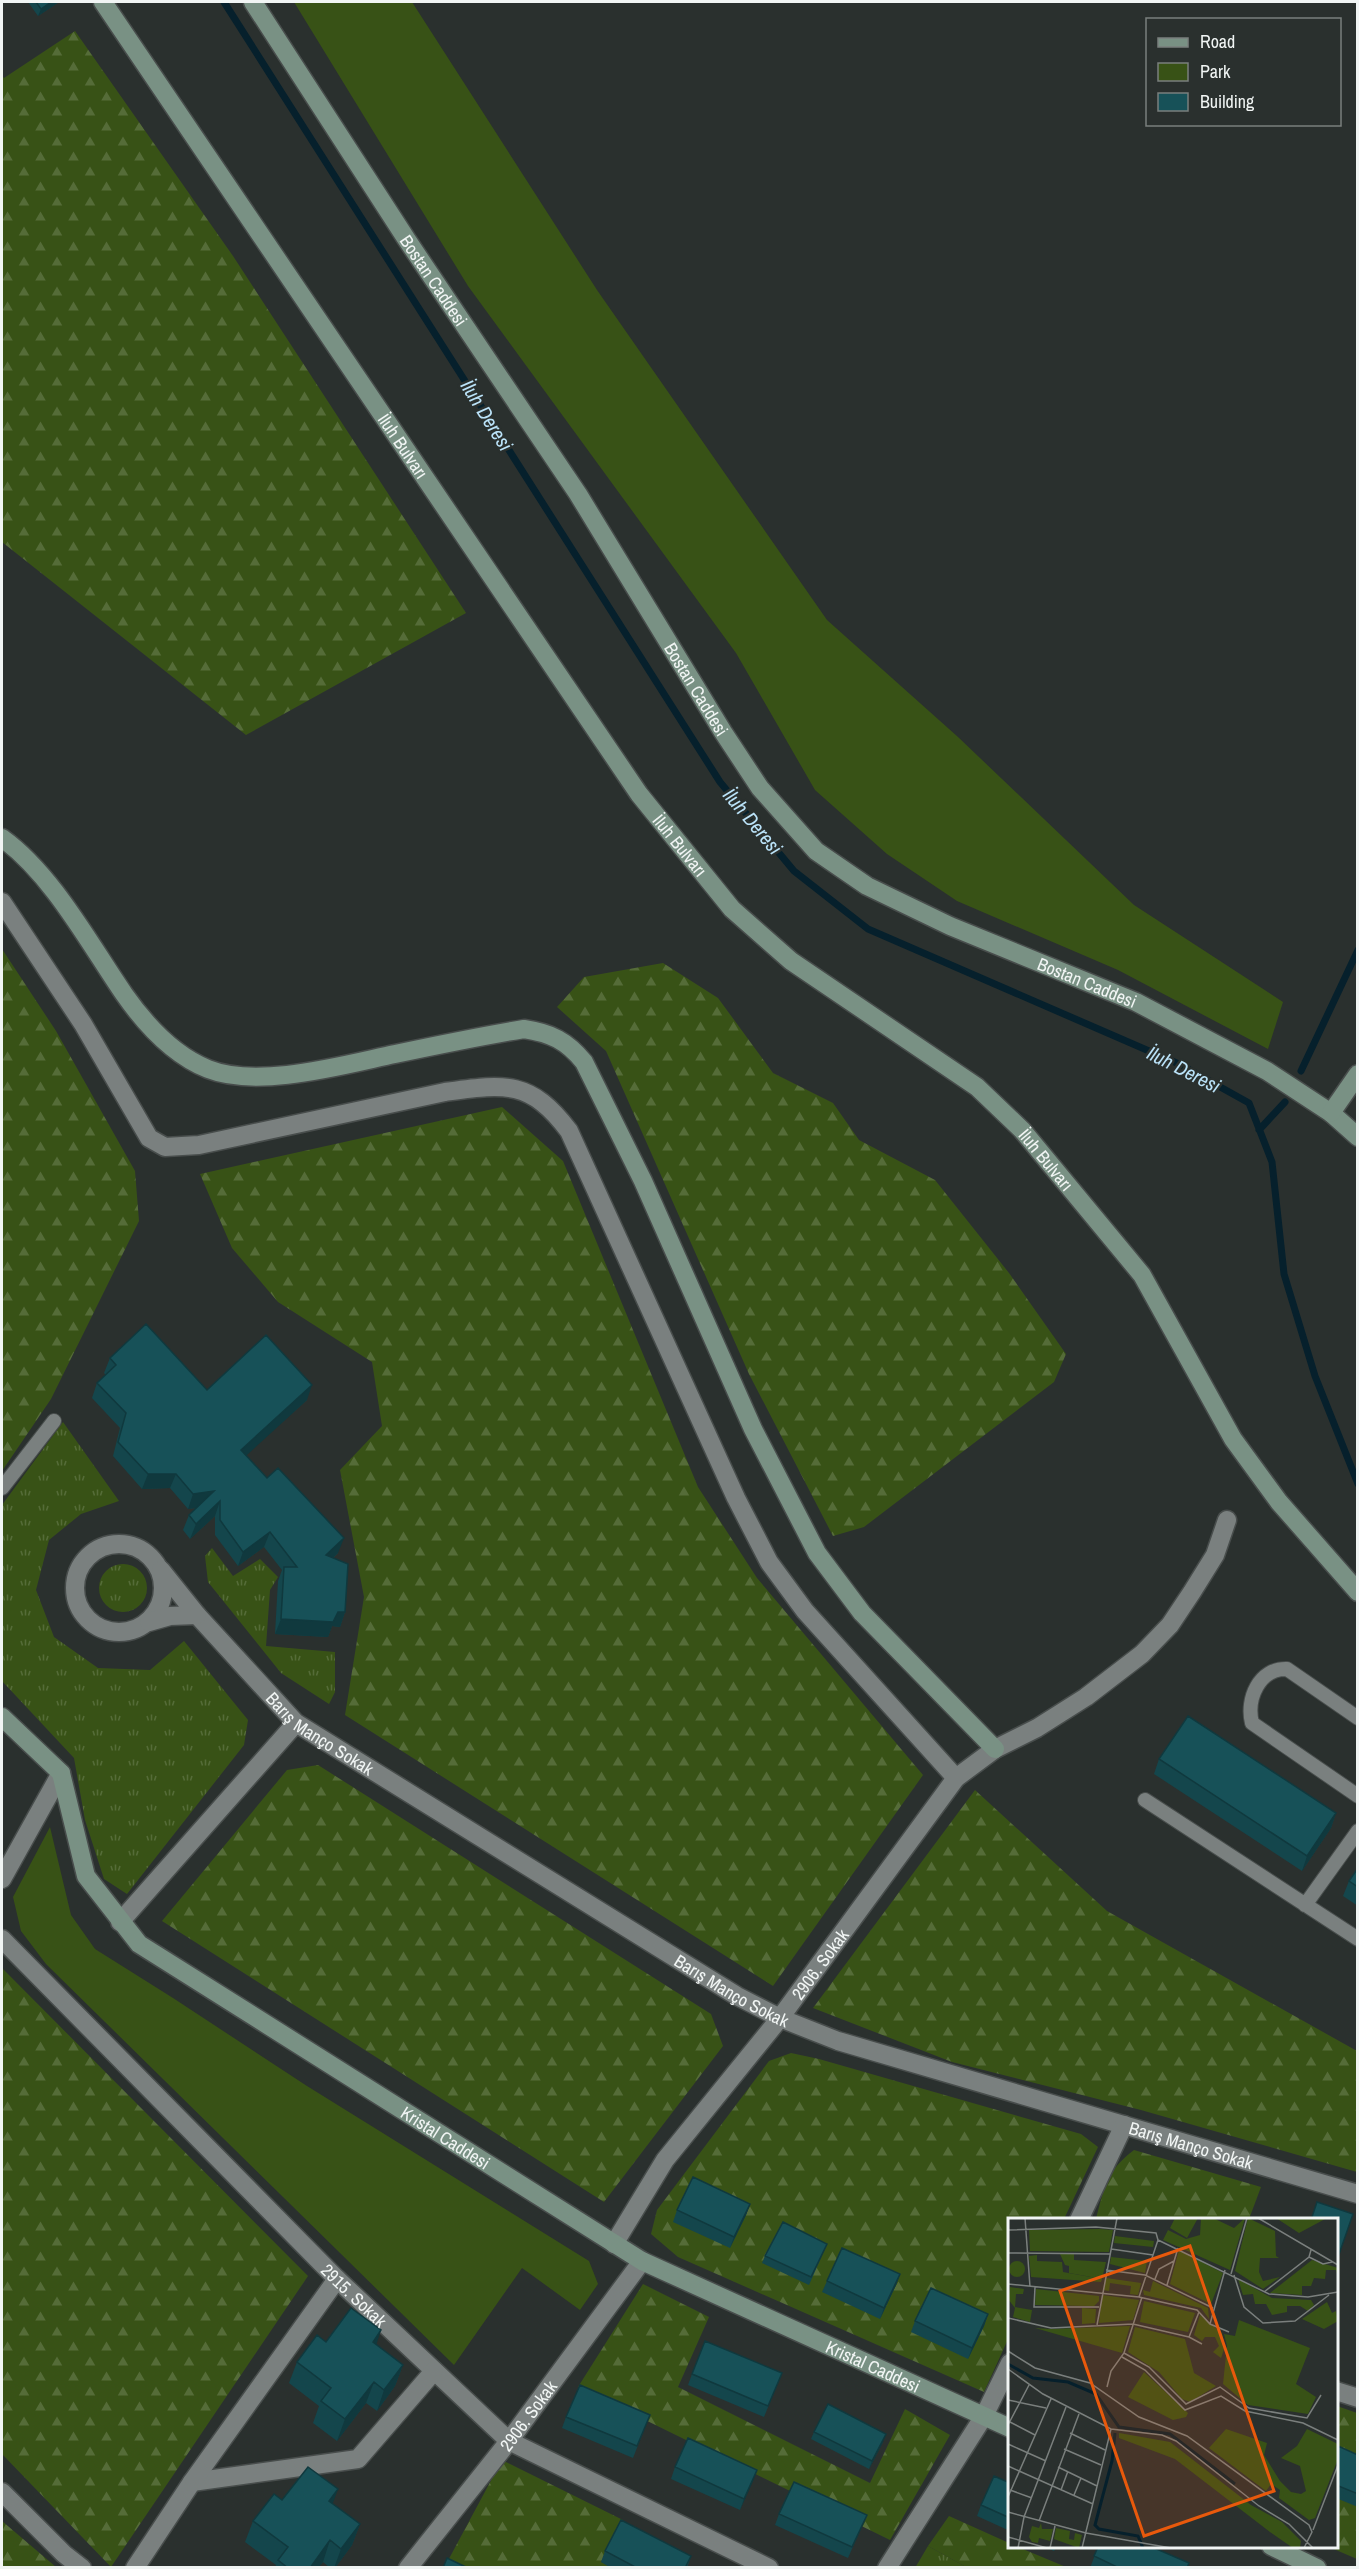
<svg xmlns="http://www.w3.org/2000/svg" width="1359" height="2569" viewBox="0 0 1359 2569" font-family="'Archivo Narrow',sans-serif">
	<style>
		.grass { fill: url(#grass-tufts) }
		.forest { fill: url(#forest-firs) }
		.park { fill: #385216 }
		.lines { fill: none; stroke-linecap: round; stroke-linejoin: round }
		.stream { stroke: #06202c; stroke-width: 7 }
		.lane-casing { stroke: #484d4c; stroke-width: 16 }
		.street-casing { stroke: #484d4c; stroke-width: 21 }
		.secondary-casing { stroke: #484d4c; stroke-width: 21 }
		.lane { stroke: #7a807f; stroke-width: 14 }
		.street { stroke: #7a807f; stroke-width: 18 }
		.secondary { stroke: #799184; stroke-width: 18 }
		.wall { fill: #14464c }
		.shaded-wall { fill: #10393e }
		.building { fill: #175158; stroke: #10393e; stroke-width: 1.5 }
		.labels { text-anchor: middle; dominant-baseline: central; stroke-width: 5; stroke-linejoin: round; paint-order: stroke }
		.street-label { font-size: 18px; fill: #f1f5f4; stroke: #2a302e }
		.water-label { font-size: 20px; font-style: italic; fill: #bbe3f9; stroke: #2a302e }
		.inset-river { fill: none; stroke: #06202c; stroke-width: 3 }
		.inset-road { fill: none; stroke: #7a7f7d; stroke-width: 1.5 }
		.view { fill: #e8590c; fill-opacity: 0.15; stroke: #e8590c; stroke-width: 3 }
		.inset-edge { fill: none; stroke: #f1f5f4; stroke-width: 3 }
	</style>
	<defs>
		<pattern id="grass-tufts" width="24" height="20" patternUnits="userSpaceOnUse" patternTransform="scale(1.5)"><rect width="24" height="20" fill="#385216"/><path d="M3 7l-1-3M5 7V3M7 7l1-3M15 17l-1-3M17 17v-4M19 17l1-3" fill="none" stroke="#556c38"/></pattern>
		<pattern id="forest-firs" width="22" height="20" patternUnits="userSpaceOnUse" patternTransform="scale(1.5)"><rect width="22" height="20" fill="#385216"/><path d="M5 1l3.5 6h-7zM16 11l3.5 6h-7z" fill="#556c38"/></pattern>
	</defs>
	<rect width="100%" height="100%" fill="#2a302e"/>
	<!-- grass -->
	<path class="grass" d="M63,1422L119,1501L81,1514L49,1540L36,1590L54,1637L98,1668L150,1670L184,1641L248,1720L244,1745L127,1894L104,1879L85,1820L74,1758L2,1681V1505Z
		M212,1548L233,1576L260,1559L278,1577L270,1590L266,1646L335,1652V1692L329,1704L281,1673L208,1582L205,1556Z
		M99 1588a24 24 0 1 1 48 0a24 24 0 1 1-48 0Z
		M928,2546L966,2567L915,2568Z"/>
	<!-- forest -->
	<path class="forest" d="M75,31L233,256L466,613L246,735L2,542V76L4,78Z
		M2,949L56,1031L135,1171L139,1221L51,1399L2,1471Z
		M663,963L718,998L773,1073L833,1103L859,1140L935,1180L1009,1273L1066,1354L1054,1382L864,1527L833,1536L749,1374L606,1051L557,1007L584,977Z
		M502,1107L563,1161L698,1487L757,1578L923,1775L773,1986L345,1715L364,1597L340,1470L382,1426L372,1362L278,1302L232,1248L200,1174Z
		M318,1765L711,2014L723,2046L604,2202L162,1921L287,1770Z
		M975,1790L1107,1911L1357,2051V2172L1141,2110L952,2062L813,2008Z
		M2,1968L308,2276L111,2567L2,2454Z
		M791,2053L819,2059L1081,2134L1098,2147L1064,2219L1010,2220L1009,2337L984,2392L678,2257L651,2234L657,2210L769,2061Z
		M1134,2150L1261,2187L1249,2219H1096C1104,2188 1107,2170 1134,2150Z
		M643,2284L709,2317L678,2387L870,2483L905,2409L950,2435L890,2540L578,2387Z
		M1337,2406L1357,2413V2559L1329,2547L1336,2546Z
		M502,2460L623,2520L601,2562L611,2567L444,2568Z
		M949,2516L1009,2543L1010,2546L1018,2547L1066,2567H966L928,2546Z
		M2,2521L56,2567H2Z"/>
	<!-- park -->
	<path class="park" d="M294,2H412L597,290L827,620L958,737L1134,905L1283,1002L1268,1049L1118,970L957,901L887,854L815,790L736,653L468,286Z
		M50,1827L71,1915L95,1949L173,1998L307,2086L589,2261L598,2284L580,2310L522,2268L454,2365L46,1964L21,1931L13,1897Z"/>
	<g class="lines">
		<!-- stream -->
		<path class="stream" d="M224,2L720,782L794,871L868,929L1179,1064L1249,1103L1272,1162L1284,1274L1315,1376L1358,1484
			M1301,1071L1358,950
			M1259,1130L1285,1102"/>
		<defs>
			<path id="lane" d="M2,1488L54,1421
				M1358,1718L1287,1669C1259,1668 1246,1699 1252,1723L1358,1796
				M1145,1800L1358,1939
				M1305,1905L1358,1831"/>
			<g id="street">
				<path d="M2,902L83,1024L149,1138L165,1147L199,1145L445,1092C504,1084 530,1079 569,1131L736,1498L769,1562L805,1611L956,1778"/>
				<circle cx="119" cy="1588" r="44"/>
				<path id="s1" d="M197,1615L296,1723L737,1996L780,2018L838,2041L1358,2194"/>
				<path d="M149,1622L170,1616L197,1615L161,1570"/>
				<path d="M2,1879L61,1773"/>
				<path d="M120,1922L296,1723"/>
				<path id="s2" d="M2,1939L337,2279L509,2441L769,2568"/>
				<path d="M1079,2220L1124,2125"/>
				<path id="s3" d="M614,2244L665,2160L780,2018L956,1778L995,1749L1037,1728L1086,1697L1142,1654L1170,1625L1192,1592L1215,1555L1227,1520"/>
				<path d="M1336,2391L1358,2398"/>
				<path d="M192,2482L358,2459L434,2371"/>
				<path d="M2,2492L64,2554L82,2568"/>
				<path d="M135,2568L192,2482L337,2279"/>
				<path id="s4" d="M408,2568L509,2441L642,2261"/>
				<path d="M887,2568L984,2416L1010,2363"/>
			</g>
			<g id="secondary">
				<path id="s5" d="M103,2L639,794L732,909L791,961L977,1087L1022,1130L1142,1275L1233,1439L1279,1502L1358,1592"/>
				<path id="s6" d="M253,2L407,240L578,494L723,732L760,788L816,851L867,886L950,926L1136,1002L1267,1071L1331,1113L1358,1137"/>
				<path d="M2,838C52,874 89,943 124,994C145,1024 173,1055 208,1069C258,1089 343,1065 395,1054C438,1045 481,1036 524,1029C551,1033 567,1041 584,1062L643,1181L753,1429L817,1553L862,1613L995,1749"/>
				<path d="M1331,1113L1358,1074"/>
				<path id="s7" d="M2,1717L61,1773L86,1876L139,1944L642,2261L1010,2428"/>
				<path d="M1271,2546L1317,2568"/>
			</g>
		</defs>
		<!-- lane casing -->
		<use href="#lane" class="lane-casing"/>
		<!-- street casing -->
		<use href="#street" class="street-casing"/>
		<!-- secondary casing -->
		<use href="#secondary" class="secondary-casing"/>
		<!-- lane -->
		<use href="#lane" class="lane"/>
		<!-- street -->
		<use href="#street" class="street"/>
		<!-- secondary -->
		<use href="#secondary" class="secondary"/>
	</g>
	<!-- wall -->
	<path class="wall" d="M28,2H59L38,16Z
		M110,1358L207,1390L307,1400L246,1455L338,1553L333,1558L345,1612L340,1627L332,1626L328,1637L275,1634L278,1581L282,1570L264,1547L238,1566L215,1535V1516L190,1539L183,1530L189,1515L196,1508L188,1509L170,1488L142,1489L113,1456L120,1428L92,1398L97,1383L106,1375L104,1373Z
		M1159,1759L1336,1813L1331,1828L1302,1871L1154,1774Z
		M1358,1868V1906L1343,1896L1349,1881Z
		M750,2204L746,2215L730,2248L673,2222L677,2210Z
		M827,2244L809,2285L762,2263L765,2256Z
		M900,2274L896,2285L880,2319L822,2292L827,2281Z
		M988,2314L984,2326L968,2359L911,2332L915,2321Z
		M326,2342L376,2345L403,2365L395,2386L377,2411L366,2403L337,2441L313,2423L319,2406L289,2383L297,2362Z
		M782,2373L764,2417L688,2385L692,2374Z
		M650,2415L633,2458L562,2428L566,2417Z
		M814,2432L883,2442L869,2469L811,2439Z
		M1336,2449L1358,2455V2507L1336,2498Z
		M675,2467L757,2470L740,2510L671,2479Z
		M1010,2483V2531L977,2516L981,2505Z
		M282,2500L333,2504L360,2524L352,2545L335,2568H330L323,2562L318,2568H275L276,2565L245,2542L253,2521Z
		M779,2514L862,2526L848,2558L775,2525Z
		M1044,2547H1057L1054,2551Z
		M1098,2547L1187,2568H1090Z
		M605,2551L691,2556L687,2568H611L601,2562Z"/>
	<!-- shaded-wall -->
	<path class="shaded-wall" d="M51,2H59L38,16L41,9Z
		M312,1385L307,1400L236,1465L241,1450Z
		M148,1474H176L170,1488L142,1489Z
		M214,1491L209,1506L188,1509L193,1494Z
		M220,1501L215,1516L190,1539L196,1524Z
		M270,1532L264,1547L238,1566L243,1552Z
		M344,1538L338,1553L321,1569L326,1555Z
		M338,1612H345L340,1627L332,1626L328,1637L275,1634L281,1619Z
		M1336,1813L1331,1828L1302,1871L1307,1856Z
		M750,2204L746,2215L730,2248L734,2237Z
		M900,2274L896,2285L880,2319L884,2308Z
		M988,2314L984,2326L968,2359L972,2348Z
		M381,2330L374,2352L373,2342Z
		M403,2365L395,2386L377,2411L384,2390Z
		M374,2382L366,2403L337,2441L345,2419Z
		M886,2434L883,2442L869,2469L872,2461Z
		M757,2470L753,2481L740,2510L744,2499Z
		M338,2489L330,2511L329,2501Z
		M360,2524L352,2545L335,2568H334L341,2549Z
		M330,2540L323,2562L318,2568H310Z"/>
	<!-- building -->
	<path class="building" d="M36,2H51L41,9Z
		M146,1324L207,1390L266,1335L312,1385L241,1450L267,1478L278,1468L344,1538L326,1555L348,1564L345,1612H338L333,1622L281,1619L284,1567H297L270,1532L243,1552L220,1520V1501L196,1524L189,1515L214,1491L193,1494L176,1474H148L118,1442L126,1413L97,1383L116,1365L110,1358Z
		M1188,1716L1336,1813L1307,1856L1159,1759Z
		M1358,1868V1887L1349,1881Z
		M693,2177L750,2204L734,2237L677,2210Z
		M1317,2202L1353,2214L1336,2263V2220H1311Z
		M783,2222L827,2244L811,2277L765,2256Z
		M842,2248L900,2274L884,2308L827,2281Z
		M931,2288L988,2314L972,2348L915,2321Z
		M351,2308L381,2330L373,2342L403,2365L384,2390L374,2382L345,2419L321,2401L331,2388L297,2362L317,2335L326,2342Z
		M705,2341L782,2373L768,2406L692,2374Z
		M580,2385L650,2415L637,2446L566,2417Z
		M828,2404L886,2434L872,2461L814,2432Z
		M688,2438L757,2470L744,2499L675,2467Z
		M1338,2446L1358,2455V2494L1336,2485V2449Z
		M308,2467L338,2489L329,2501L360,2524L341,2549L330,2540L310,2568H288L278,2560L288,2547L253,2521L274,2494L282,2500Z
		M994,2476L1010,2483V2518L981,2505Z
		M794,2482L867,2515L852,2547L779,2514Z
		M621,2520L691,2556L685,2568H637L605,2551Z
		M1098,2547H1152L1189,2563L1187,2568H1119L1094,2556Z
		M447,2558L468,2568H443Z"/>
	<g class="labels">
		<!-- street labels -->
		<g class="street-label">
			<text stroke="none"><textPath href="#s6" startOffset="332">Bostan Caddesi</textPath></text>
			<text stroke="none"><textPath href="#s5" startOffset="536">İluh Bulvarı</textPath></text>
			<text stroke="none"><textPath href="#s6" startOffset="818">Bostan Caddesi</textPath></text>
			<text stroke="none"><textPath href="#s5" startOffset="1022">İluh Bulvarı</textPath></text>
			<text stroke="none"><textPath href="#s6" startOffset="1322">Bostan Caddesi</textPath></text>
			<text stroke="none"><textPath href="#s5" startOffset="1508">İluh Bulvarı</textPath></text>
			<text stroke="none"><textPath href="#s1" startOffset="172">Barış Manço Sokak</textPath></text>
			<text stroke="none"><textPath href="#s3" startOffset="348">2906. Sokak</textPath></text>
			<text stroke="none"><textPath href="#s1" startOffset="658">Barış Manço Sokak</textPath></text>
			<text stroke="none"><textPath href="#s7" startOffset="636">Kristal Caddesi</textPath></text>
			<text stroke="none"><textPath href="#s1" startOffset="1144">Barış Manço Sokak</textPath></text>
			<text stroke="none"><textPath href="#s2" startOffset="501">2915. Sokak</textPath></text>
			<text stroke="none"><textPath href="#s7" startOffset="1122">Kristal Caddesi</textPath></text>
			<text stroke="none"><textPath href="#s4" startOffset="194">2906. Sokak</textPath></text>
		</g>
		<!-- water labels -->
		<g class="water-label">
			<text transform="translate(487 415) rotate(58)">İluh Deresi</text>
			<text transform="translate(753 821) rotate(50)">İluh Deresi</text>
			<text transform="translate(1184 1069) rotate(27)">İluh Deresi</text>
		</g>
	</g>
	<!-- overview -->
	<g transform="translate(1008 2218)">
		<rect width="330" height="330" fill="#2a302e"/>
		<path d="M240,0L267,13L268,38L271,40H252L251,54L255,63L272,59L255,71L227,53ZM21,12L92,11L105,12L101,34L27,33H22ZM52,36H66V42L98,44L94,61L61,55V48L57,47ZM304,42L330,50V60L328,52H318L317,61L306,60L303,68H294V77L262,75ZM230,61L264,80L303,82L306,87L300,93L292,88H279V94L264,97L258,86H247L245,76L235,77ZM2,69L16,71L15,76H8L7,89L24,92L22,104L5,99L7,90L0,81ZM319,84L324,95L328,93L330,103L316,111L294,101ZM192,97L214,115L217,128L213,140L205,134L211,128L207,119H197L194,123L186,117Z" fill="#385216"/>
		<path d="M193,0H205L226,10L237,0L222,52L155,22L160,12L178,21L192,17ZM268,0H319L291,15ZM107,18L146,23L145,29L106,25ZM171,32L215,55L203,86L162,66ZM29,37V43L54,44L55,54L94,61L93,64L23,59L21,38ZM103,39L139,43L137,55L102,46ZM1 51a8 8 0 1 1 16 0a8 8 0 1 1-16 0ZM98,60L133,65L130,77L122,76L123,68L102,65L101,73L95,72ZM28,71L91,78V83L86,88L27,87ZM94,77L131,82L125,102L91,105ZM136,83L187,95L180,114L132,104ZM74,90L88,91L87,105L74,106ZM231,102L302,130L288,166L308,179L300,196L240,187L215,166L219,128L216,116L227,118ZM122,108L114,135L27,110L43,111ZM127,109L177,121L186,155L208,168L182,184L174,181L151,154L120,134ZM136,154L180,195L178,199L165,202L120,179ZM218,211L259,225L256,237L272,263L283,274L293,276L298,273L292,248L273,240L289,228L299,211L330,226V241L307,300L301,302L271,280L272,272L263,266L258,273L201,230Z" fill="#385216"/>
		<path d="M167,0H190L179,20L162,10ZM145,63L200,90L201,101L193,90L136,77L135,72L142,74ZM111,215L162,224L243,287L274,304L293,323L292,330H285L262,314L167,241L111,220Z" fill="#385216"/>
		<path d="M33,305L34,311H45L42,323L31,320L30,325L24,324L21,319L24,308L31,310ZM48,310L62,313L61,321L66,322L67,315L74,317L71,330L46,321Z" fill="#385216"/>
		<path class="inset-river" d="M0,146L25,160L60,164L88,176L111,209L162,216L227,266M107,215L104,243L87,307L91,311L130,318L135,330"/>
		<path class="inset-road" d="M17,0L22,69M250,0L330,47M0,12L88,9L148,15L150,22L131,79M150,22L261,76L300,79L330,74M103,31L145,37M0,35L102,36M301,39L315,46L324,44M98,52L137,57L205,90M223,56L239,0M226,57L236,89L255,105L287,103L321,77M147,61L151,51L166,43M0,66L131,79L189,92L202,106L221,114M159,67L170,30M27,69L26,89H91M256,74L301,39L303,32M0,100L43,110L125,106L181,119L194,126M202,106L217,52M89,107L109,0M181,119L191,94M0,133L27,150L82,165L131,199L179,218L301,307L304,314L296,330M116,135L141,149L178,186L212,169L241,190L299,200L313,177M114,139L137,152L177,192L213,178L237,193L295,205L330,222M0,151L35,176L103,211L154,217L168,223L251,288L281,306L305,330M99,169L103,153L116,135L134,79M0,182L38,190M0,203L27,217M0,207L21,167M62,215L97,232M0,226L38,243M56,231L93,247M0,248L85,286M50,249L89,268M2,272L24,280M53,272L60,253M66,277L73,260M0,279L43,181M0,294L78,315L163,330M31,303L71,196M305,312L330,247M0,319L39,330M10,330L16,299L58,189M42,330L47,308M74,330L103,211"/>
		<path class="view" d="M182,28L266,273L136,318L52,73Z"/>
		<rect width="330" height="330" class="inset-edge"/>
	</g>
	<!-- border -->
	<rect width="1359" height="2569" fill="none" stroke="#f1f5f4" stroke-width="6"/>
	<!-- legend -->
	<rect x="1146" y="18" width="195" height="108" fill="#2a302e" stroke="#7a7f7d" stroke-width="1.5"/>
	<rect x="1158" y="38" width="30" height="9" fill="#799184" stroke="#7a7f7d" stroke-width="1.5"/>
	<text x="1200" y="48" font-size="18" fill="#f1f5f4">Road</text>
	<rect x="1158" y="63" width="30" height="18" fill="#385216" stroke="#7a7f7d" stroke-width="1.5"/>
	<text x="1200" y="78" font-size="18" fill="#f1f5f4">Park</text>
	<rect x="1158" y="93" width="30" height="18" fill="#175158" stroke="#7a7f7d" stroke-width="1.5"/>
	<text x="1200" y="108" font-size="18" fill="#f1f5f4">Building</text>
</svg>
